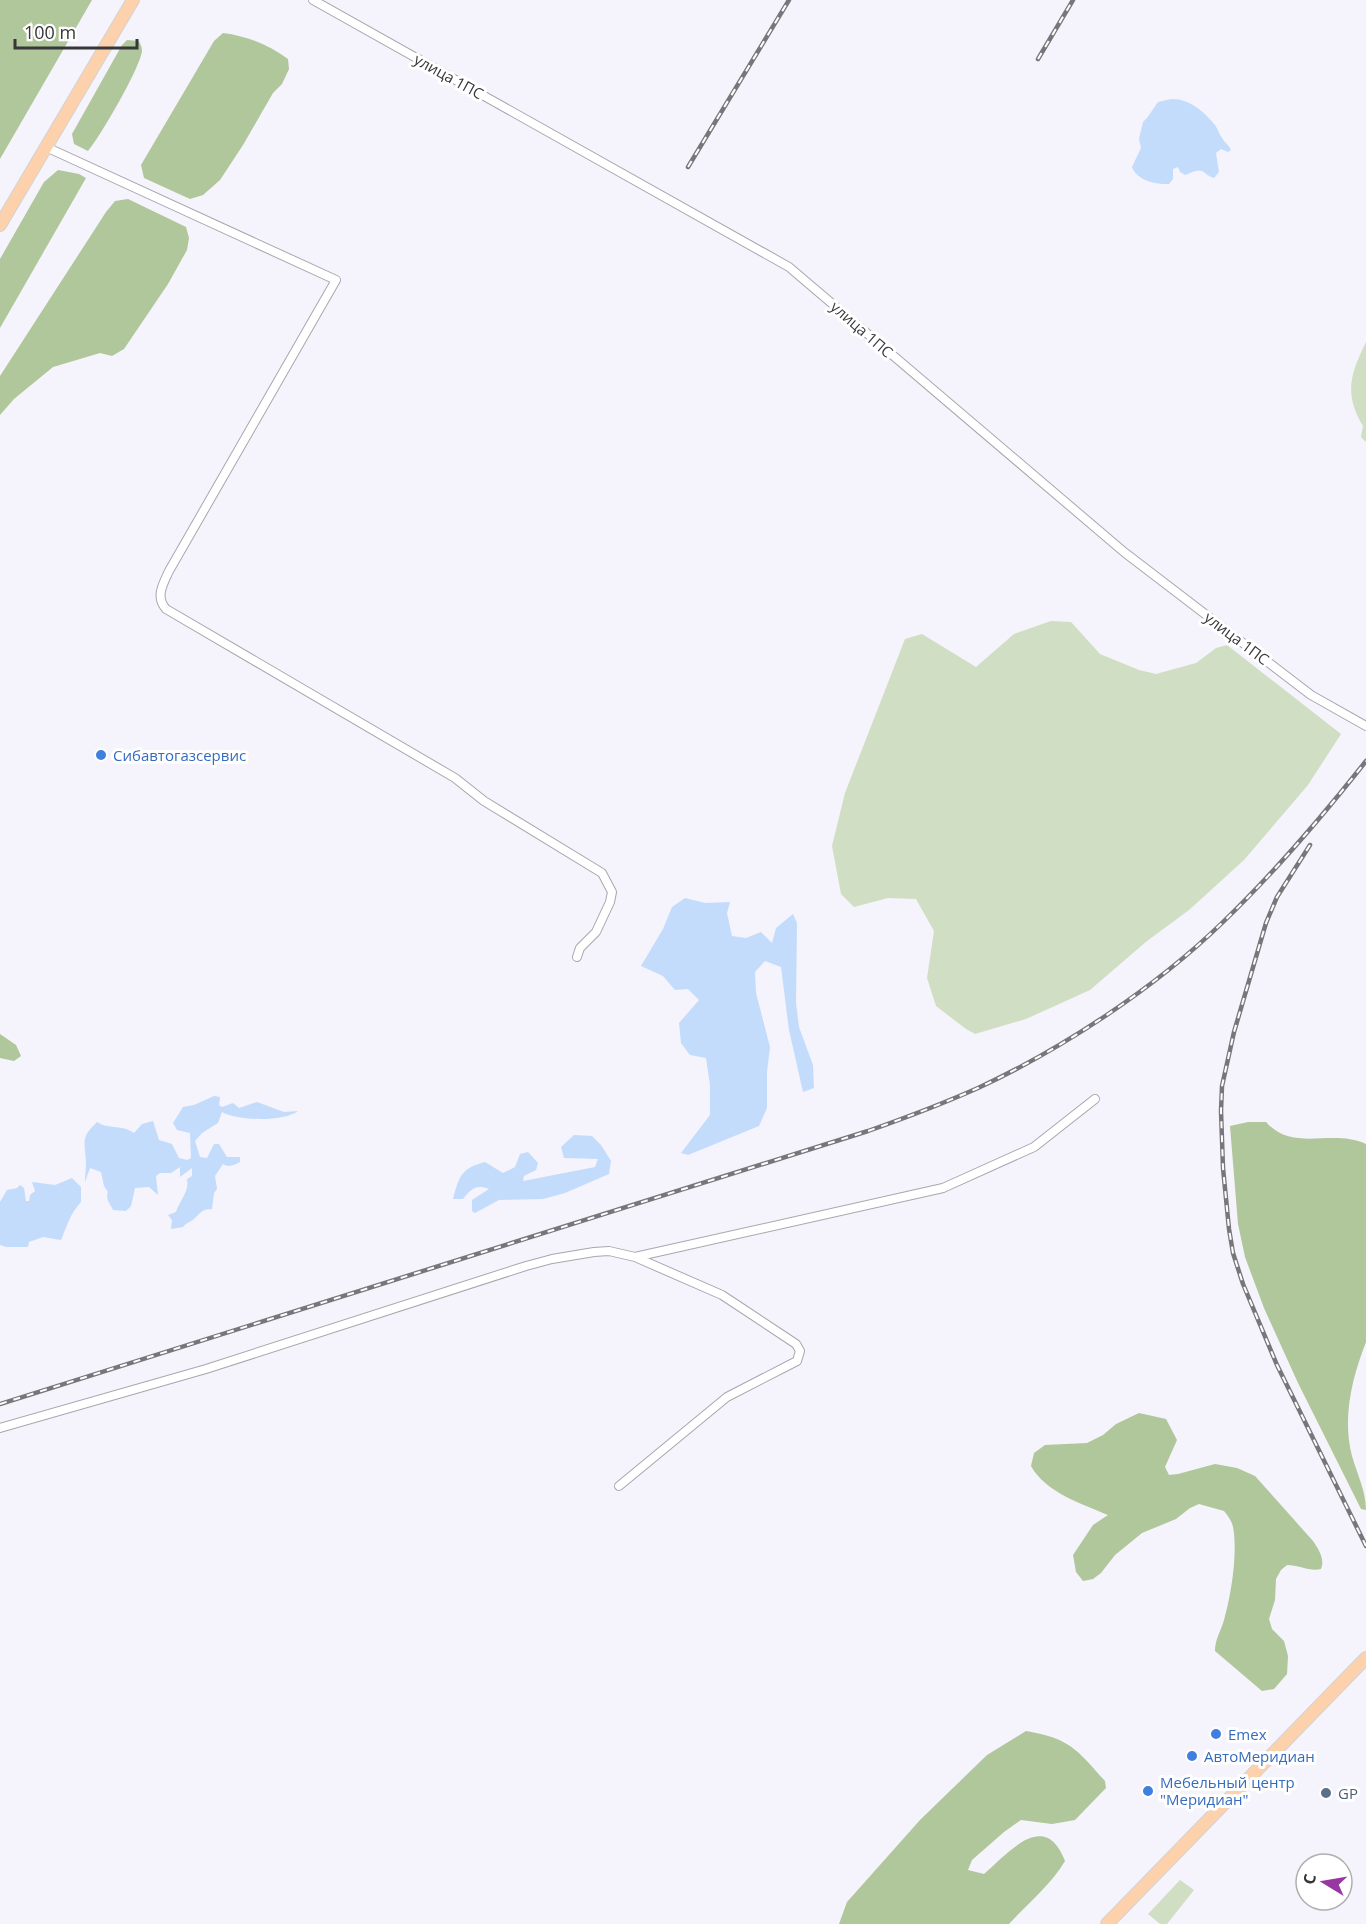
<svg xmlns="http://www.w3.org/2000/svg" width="1366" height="1924" viewBox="0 0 1366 1924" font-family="'Open Sans',sans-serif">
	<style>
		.green { fill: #d0dec3 }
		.forest { fill: #b0c69b }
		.water { fill: #c3dcfb }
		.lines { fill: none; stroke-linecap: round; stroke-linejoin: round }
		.minor-casing { stroke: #a9a6ae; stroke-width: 10 }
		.primary-casing { stroke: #d3d3d3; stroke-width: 14 }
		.minor { stroke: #fff; stroke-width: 8 }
		.primary { stroke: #fdd1ac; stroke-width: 12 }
		.rail-casing { stroke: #77767a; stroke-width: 4.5 }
		.rail { stroke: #fff; stroke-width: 2; stroke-dasharray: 7; stroke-linecap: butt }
		.shop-dot { fill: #3f7fe0; stroke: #fff; stroke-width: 2 }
		.service-dot { fill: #5c6f8a; stroke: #fff; stroke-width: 2 }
		.labels { text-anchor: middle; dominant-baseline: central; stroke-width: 6; stroke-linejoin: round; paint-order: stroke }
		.street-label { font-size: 15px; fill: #373639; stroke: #fff }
		.shop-label { font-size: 15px; fill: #366cbe; stroke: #fff; text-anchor: start }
		.service-label { font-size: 15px; fill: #4e5e75; stroke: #fff; text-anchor: start }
	</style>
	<rect width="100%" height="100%" fill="#f5f3fb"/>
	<!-- green -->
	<path class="green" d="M1366,342V442L1361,437L1363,426C1344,394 1350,375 1366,342Z
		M1051,621L1071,622L1100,654L1139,670L1156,674L1196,663L1216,648L1227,645L1341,734L1308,785L1244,860L1189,910L1147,941L1090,990L1026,1019L975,1034L966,1029L936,1006L927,978L934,931L916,899L888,898L854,907L841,894L832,846L845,793L905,639L922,634L976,667L1014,634Z
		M1180,1880L1194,1890L1167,1924H1160L1148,1914Z"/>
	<!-- forest -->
	<path class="forest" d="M0,0H92L0,159Z
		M223,33C247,36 269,45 288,59L289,69L282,84L273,93L243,145L220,180L203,195L190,199L144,178L141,165L214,41Z
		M127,40L139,41C140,44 142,47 142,50C142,65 99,139 88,151L74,144L72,134L122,45Z
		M58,170L79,174L86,178L0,328V259L44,182Z
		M128,199L186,227L189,238L187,250L168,284L124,349L112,356L100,353L53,367L14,399L0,415V376L106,212L115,201Z
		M0,1034L16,1045L21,1056L14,1061L0,1058Z
		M1248,1122H1266C1293,1153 1332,1128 1366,1144V1342C1352,1378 1342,1418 1352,1456C1357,1474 1366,1491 1366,1510L1361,1509L1298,1383L1264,1308L1245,1257L1238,1224L1230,1126Z
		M1139,1413L1166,1419L1177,1440L1165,1467L1169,1475L1178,1474L1215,1464L1237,1468L1255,1476L1313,1541C1319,1550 1325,1559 1321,1569C1310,1572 1299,1565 1287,1565L1281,1570L1276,1579L1275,1600L1269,1619L1272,1629L1284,1641L1288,1656L1287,1674L1274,1689L1262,1691L1215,1651C1215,1639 1221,1631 1224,1620C1231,1596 1238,1552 1233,1527C1232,1521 1228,1516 1224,1511L1199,1504L1190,1508L1176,1519L1142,1533L1115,1555L1101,1573L1093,1579L1083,1581L1076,1572L1073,1555L1093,1525L1108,1515C1082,1504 1045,1492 1031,1466L1034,1453L1045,1445L1087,1443L1103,1435L1116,1424Z
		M1026,1731C1071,1739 1076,1749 1105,1781L1106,1788L1075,1820L1052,1824L1021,1820L1004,1832L972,1860L968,1870L984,1874C1009,1852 1045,1809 1065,1861C1050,1886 1028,1903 1009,1924H839L847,1902L920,1820L987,1755Z"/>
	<!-- water -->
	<path class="water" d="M1171,99C1188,98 1204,111 1215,125C1218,129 1219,134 1222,138C1225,143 1228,144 1231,150L1228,152L1221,149L1216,153L1219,172L1214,178C1208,176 1207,174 1202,171C1197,169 1190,173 1185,175L1180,172L1178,167L1173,169V179L1169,184C1155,185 1137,180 1132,167L1141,148L1139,139L1143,122L1147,118L1158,102Z
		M685,898L705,903L730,902L727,913L732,936L746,938L761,932L772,943L776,928L793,914L797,923L796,1003L799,1027L813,1065L814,1088L803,1092L789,1030L781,967L765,961L755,972L756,993L770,1047L767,1072V1108L759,1126L688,1155L681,1153L710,1115V1085L706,1058L690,1055L681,1043L679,1023L699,1000L688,989L675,990L663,976L641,966L663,929L672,907Z
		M214,1096L220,1097L219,1105L222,1107L233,1103L239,1108L257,1102L284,1112L298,1111C284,1122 237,1121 222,1112L218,1123L202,1133L195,1141L200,1157L207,1158L214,1144H219L227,1157H240V1162C234,1165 229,1168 223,1164L215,1176L217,1189L214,1193L212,1209C203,1209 201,1212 195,1218C191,1222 187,1222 183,1227L171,1229L172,1220L168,1215L176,1212C179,1201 190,1191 187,1179L192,1176V1168L180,1177V1167L171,1173H160L156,1176L158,1195L149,1187L135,1188L131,1206L126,1211L113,1210C110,1203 105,1199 108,1192L104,1186L101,1172L90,1168L85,1182C85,1175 86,1169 86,1162C85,1141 80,1138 97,1122C109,1130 121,1124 134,1133L142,1124L153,1121L159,1140L172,1144L179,1158L187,1160L191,1158L190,1133L177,1130L173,1123L183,1107L194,1105Z
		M574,1135L592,1136L601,1145L611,1161L609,1174L565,1193L543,1199L499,1200L475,1213L472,1211V1200L489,1189C476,1184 471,1189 463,1199H453C459,1177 461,1168 485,1162L503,1173L515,1167L520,1154L528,1152L538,1163L536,1170L524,1176L523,1181L595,1167L598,1159L564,1158L561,1147Z
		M72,1178L81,1187V1202C70,1214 67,1226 61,1240L43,1237L29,1242L28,1247H6L0,1245V1202L7,1190L17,1188L20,1185L24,1188L26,1201H29L30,1195L35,1191L32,1182L55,1185Z"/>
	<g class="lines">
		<defs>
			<path id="minor" d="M313,0L789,267L1124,552L1311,695L1366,726
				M46,147L336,280L169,571C163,584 155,597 166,609L455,778L484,801L602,873L612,892L610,902L596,932L580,948L577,957
				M635,1257L943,1188L1034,1147L1095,1099
				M0,1428L206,1369L526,1266L552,1259L594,1252L609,1251L635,1257L722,1295L796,1344L800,1351L797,1361L727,1397L619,1486"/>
			<path id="primary" d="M0,225L133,0
				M1107,1924L1366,1658"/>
		</defs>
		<!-- minor casing -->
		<use href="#minor" class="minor-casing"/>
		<!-- primary casing -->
		<use href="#primary" class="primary-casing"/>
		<!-- minor -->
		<use href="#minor" class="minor"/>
		<!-- primary -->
		<use href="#primary" class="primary"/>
		<defs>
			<path id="rail" d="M1038,59L1073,0
				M688,167L789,0
				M1310,845L1277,897L1266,923L1234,1032L1222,1086L1221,1111L1223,1168L1229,1229L1233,1253L1243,1284L1277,1365L1366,1546
				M0,1404L868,1131C905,1118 942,1104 978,1088C1062,1049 1155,988 1222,923C1274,873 1321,818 1366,761"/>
		</defs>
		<!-- rail casing -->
		<use href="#rail" class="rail-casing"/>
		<!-- rail -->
		<use href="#rail" class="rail"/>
	</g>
	<!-- markers -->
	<g class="shop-dot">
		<circle cx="101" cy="755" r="6"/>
		<circle cx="1216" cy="1734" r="6"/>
		<circle cx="1192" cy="1756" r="6"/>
		<circle cx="1148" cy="1791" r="6"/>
	</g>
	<circle class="service-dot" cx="1326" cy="1793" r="6"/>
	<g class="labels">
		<!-- street labels -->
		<g class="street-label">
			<text transform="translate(449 76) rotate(29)">улица 1ПС</text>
			<text transform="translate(862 329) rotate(41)">улица 1ПС</text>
			<text transform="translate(1237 638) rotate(37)">улица 1ПС</text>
		</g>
		<!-- shop labels -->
		<g class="shop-label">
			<text x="113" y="755">Сибавтогазсервис</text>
			<text x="1228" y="1734">Emex</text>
			<text x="1204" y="1756">АвтоМеридиан</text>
			<text x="1160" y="1782">Мебельный центр<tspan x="1160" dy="17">"Меридиан"</tspan></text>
		</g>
		<!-- service labels -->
		<g class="service-label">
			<text x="1338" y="1793">GP</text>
		</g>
	</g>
	<!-- north arrow -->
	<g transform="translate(1324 1882) rotate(281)"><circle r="28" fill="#ffffff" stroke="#afafb0" stroke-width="1.5"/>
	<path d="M0-4.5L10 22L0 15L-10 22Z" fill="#9738a0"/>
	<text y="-9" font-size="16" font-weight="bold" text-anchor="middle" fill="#373639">С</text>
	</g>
	<!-- scale -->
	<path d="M15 39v9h122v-9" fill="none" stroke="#373639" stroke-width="3"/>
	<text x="24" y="39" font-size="18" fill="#373639" stroke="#ffffff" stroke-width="4.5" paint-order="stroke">100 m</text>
</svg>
